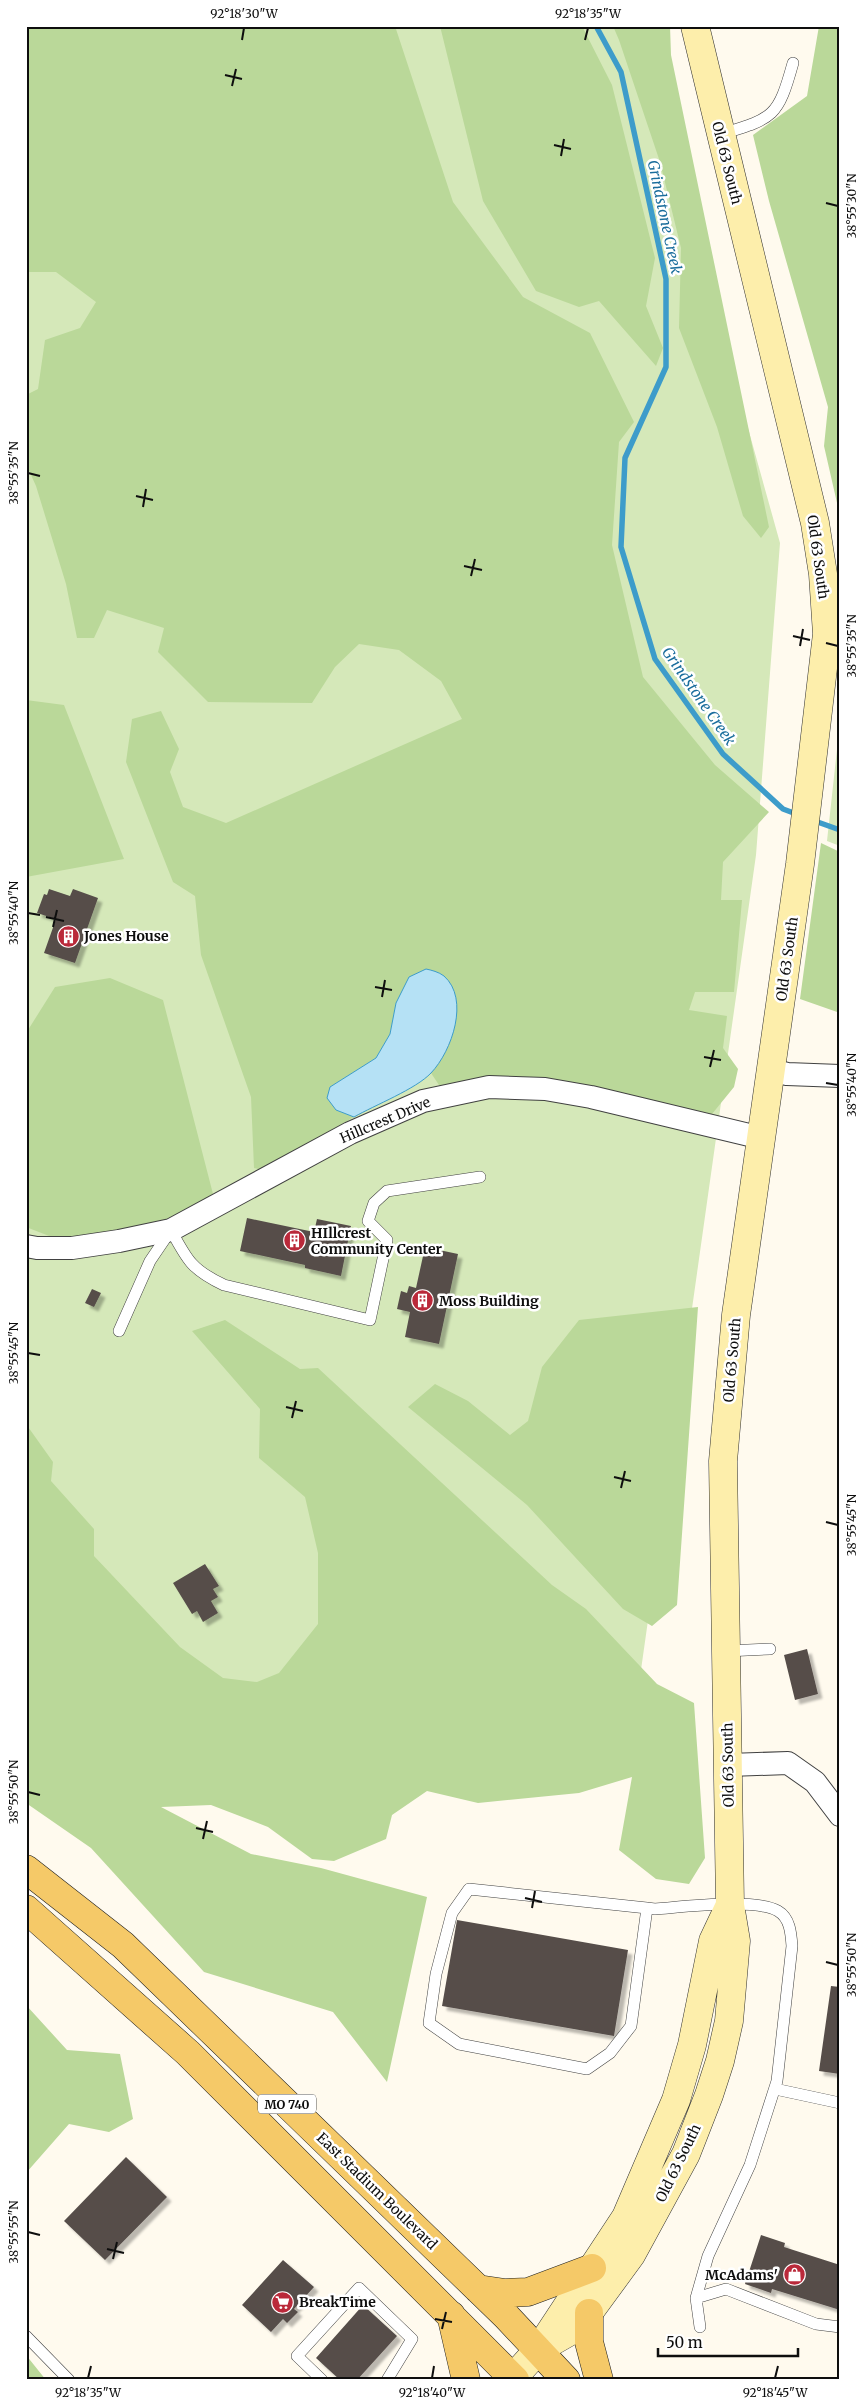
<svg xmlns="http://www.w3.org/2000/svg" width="866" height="2406" viewBox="0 0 866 2406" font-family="Merriweather,serif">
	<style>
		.green { fill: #d5e8b9 }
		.forest { fill: #bad899 }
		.water { fill: #b5e1f5; stroke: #3d9cca }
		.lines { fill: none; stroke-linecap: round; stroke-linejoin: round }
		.stream { stroke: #3d9cca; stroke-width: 5.5 }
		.building { fill: #564e4a; filter: url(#shadow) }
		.lane-casing { stroke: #414141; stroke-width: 12 }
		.street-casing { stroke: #414141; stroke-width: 24 }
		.secondary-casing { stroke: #303030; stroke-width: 29 }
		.primary-casing { stroke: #1f1f1f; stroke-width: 29 }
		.lane { stroke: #fff; stroke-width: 11 }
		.street { stroke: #fff; stroke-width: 22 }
		.secondary { stroke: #fdeeab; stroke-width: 28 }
		.primary { stroke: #f5c968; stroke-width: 28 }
		.ticks { fill: none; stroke: #0e0e0e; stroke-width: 2 }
		.labels { text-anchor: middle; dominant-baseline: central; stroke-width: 5; stroke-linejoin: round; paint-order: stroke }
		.shield { fill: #fff; stroke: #565656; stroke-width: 1 }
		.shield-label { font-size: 12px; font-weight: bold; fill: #0e0e0e }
		.street-label { font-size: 14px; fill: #0e0e0e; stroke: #fff }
		.poi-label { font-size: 14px; font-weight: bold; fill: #0e0e0e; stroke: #fff; text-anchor: start }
		.water-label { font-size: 15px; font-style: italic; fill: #1a6d9c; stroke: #fff }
		.neatline { fill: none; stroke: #0e0e0e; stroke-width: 2 }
		.ticks-label { font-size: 12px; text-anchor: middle; fill: #0e0e0e }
	</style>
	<defs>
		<filter id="shadow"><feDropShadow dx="4.5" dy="4.5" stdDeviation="1" flood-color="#0004"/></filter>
	</defs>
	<rect width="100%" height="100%" fill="#fffaee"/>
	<!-- green -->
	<path class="green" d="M26,26H636L780,543L756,855L641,1670L136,1701L26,1605Z
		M840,722V846L827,841Z"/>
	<!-- forest -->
	<path class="forest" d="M26,26H395L453,202L523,297L590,333L634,422L619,442L612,545L643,677L715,765L769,812L723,862L721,900H742L734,992H695L689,1010L727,1016L723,1048L738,1069L734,1087L712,1114L580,1085L441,1088L431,1073L446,1050L396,1003L390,1034L376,1058L330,1087L336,1110L354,1117L263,1170L254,1168L251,1097L201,955L195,896L173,882L126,762L132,719L161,711L179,749L170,772L183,807L226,823L462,719L441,681L399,650L359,644L335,667L312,703L208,702L158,652L164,628L107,610L94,638H77L66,584L36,486L26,464V395L38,389L45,340L80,328L96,302L56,272H26Z
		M440,26H582L612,85L655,258L646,306L663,348L656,366L599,301L579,307L536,291L483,201Z
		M613,26H670L671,55L769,527L761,538L743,516L717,427L679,328L681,248L660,162L619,40Z
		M819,26H840V516L824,446L828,407L769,201L753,135L807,96Z
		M26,700L64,705L124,859L26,877Z
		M821,843L840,852V1013L800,999Z
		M110,978L163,1000L213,1194L177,1219L62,1241L26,1227V1038L28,1030L55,987Z
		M698,1307L677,1605L652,1626L623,1609L527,1505L408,1407L435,1384L468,1401L510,1435L528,1421L542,1367L579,1320Z
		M225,1320L300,1369L318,1368L552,1585L586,1609L657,1684L694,1703L705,1858L689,1884L656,1879L619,1850L632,1777L579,1793L478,1803L427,1791L392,1815L386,1839L334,1861L312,1859L268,1827L211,1805L161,1807L251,1854L321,1868L427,1897L387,2082L333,2012L204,1972L91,1848L26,1803V1424L53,1462L51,1481L94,1529V1556L180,1647L223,1678L257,1682L279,1673L318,1624V1553L305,1497L259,1458L260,1409L192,1331Z
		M26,2005L67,2050L120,2054L133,2119L109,2132L69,2124L26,2173Z
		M26,2355L46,2380H26Z"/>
	<!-- water -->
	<path class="water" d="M426,969C431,970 439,972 444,976C470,999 452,1051 431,1073C416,1089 375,1105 354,1117L336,1110L327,1098L330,1087L376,1058L390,1034L396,1003L409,977Z"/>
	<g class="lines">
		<!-- stream -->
		<path class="stream" d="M596,26L621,72L666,279V367L625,458L621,547L655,659L723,754L783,809L799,815
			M812,820L840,830"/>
	</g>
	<!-- building -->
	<path class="building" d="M49,889L70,896L73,889L98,898L75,963L44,953L56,919L37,913L44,894L47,895Z
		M247,1218L314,1232L317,1219L351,1226L341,1276L305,1268V1265L240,1251Z
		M425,1247L458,1254L439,1344L405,1337L410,1312L397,1309L401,1291L407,1293L409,1286L416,1288Z
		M92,1289L101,1293L94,1307L85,1303Z
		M205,1564L219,1586L213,1589L218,1597L211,1601L218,1613L203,1622L197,1611L192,1614L173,1583Z
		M807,1649L818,1694L795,1700L784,1655Z
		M457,1920L628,1950L614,2036L442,2006Z
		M831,1986L840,1987V2074L819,2071Z
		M126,2157L167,2197L105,2260L64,2221Z
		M761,2235L785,2243L784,2247L840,2265V2310L772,2289L771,2293L745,2284Z
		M283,2260L314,2287L294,2309L298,2312L287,2323L283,2319L271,2332L242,2305Z
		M363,2305L397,2336L357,2380H340L316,2358Z"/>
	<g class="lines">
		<defs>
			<path id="lane" d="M722,134C774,118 778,117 793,63
				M119,1331L150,1261L171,1230C187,1260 192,1270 224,1285L370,1320L387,1240L368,1221L374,1203L387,1191L480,1177
				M726,1651L770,1649
				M647,1908L631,2026L610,2053L587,2069L459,2044L429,2023L436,1974L452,1913L469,1889L647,1908L655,1909C683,1907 755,1898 778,1911C790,1918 791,1933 792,1946L777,2081L750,2165L708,2256L696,2298L700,2327
				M775,2089L840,2103
				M696,2298L726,2289L816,2324L840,2327
				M26,2336L69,2380
				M322,2380L297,2356L359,2288L412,2339L387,2380"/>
			<path id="street" d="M771,1070L787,1074L840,1076
				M26,1246L37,1248H72L119,1241L171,1230L350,1133L423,1101L489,1087L545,1089L591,1097L762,1138
				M729,1765L788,1763L815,1782L840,1815"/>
			<path id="secondary" d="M539,2349L579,2326L631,2255L686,2154L709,2095L720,2061L729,2021L736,1941L730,1905L723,1461L736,1315L800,864L827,634L823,574L815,523L695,26
				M511,2380L539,2349L626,2217L676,2100L692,2045L713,1941L730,1905"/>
			<path id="primary" d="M26,1869L123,1945L506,2316L566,2380
				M26,1909L188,2053L515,2380
				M478,2289L505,2293L528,2292L592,2268
				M589,2313V2342L599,2380
				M451,2315L466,2380"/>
		</defs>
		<!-- lane casing -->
		<use href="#lane" class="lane-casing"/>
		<!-- street casing -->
		<use href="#street" class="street-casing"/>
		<!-- secondary casing -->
		<use href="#secondary" class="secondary-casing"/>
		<!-- primary casing -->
		<use href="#primary" class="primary-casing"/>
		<!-- lane -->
		<use href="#lane" class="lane"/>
		<!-- street -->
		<use href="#street" class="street"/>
		<!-- secondary -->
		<use href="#secondary" class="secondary"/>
		<!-- primary -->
		<use href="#primary" class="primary"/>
	</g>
	<!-- ticks -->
	<path class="ticks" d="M242,40L244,28M585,40L588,28M225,75L242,79M232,86L236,69M554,145L571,149M561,156L564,139M826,203L838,206M28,473L40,476M136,496L153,500M143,507L146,489M464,566L482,570M471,576L475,559M793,636L810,640M826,643L838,646M800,646L803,629M28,913L40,915M46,917L64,921M53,927L57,910M375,987L392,990M382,997L385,980M704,1057L721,1060M710,1067L714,1050M826,1083L838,1085M28,1353L40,1355M286,1407L303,1411M292,1418L296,1401M614,1477L631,1481M621,1488L625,1471M826,1522L838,1525M28,1792L40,1795M196,1828L213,1832M203,1839L207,1821M525,1898L542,1902M532,1908L535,1891M826,1962L838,1965M28,2232L40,2235M107,2249L124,2253M113,2259L117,2242M435,2319L452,2322M442,2329L446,2312M88,2378L91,2366M432,2378L434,2366M775,2378L778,2366"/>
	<!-- icons -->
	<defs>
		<symbol id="building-disc" viewBox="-11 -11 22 22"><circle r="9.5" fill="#ba293a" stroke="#fff"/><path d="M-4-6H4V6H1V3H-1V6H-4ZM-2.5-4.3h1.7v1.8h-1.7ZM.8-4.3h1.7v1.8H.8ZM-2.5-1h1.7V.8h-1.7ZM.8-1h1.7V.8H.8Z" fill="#fff"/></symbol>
		<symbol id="shop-disc" viewBox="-11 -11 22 22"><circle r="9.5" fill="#ba293a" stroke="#fff"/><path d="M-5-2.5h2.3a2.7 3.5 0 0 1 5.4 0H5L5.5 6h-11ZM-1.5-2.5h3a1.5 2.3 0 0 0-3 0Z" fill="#fff"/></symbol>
		<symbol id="supermarket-disc" viewBox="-11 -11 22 22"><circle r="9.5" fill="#ba293a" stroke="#fff"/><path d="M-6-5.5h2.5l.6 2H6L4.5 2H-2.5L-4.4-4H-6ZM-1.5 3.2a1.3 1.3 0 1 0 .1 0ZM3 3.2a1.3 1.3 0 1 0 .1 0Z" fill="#fff"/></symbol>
	</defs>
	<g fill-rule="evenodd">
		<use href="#building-disc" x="56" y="924" width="25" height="25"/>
		<use href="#building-disc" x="282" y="1228" width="25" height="25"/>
		<use href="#building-disc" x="410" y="1288" width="25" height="25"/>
		<use href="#shop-disc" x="782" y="2262" width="25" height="25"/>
		<use href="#supermarket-disc" x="270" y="2290" width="25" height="25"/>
	</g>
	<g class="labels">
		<!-- shield labels -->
		<rect class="shield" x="258" y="2094.5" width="58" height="19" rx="4"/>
		<g class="shield-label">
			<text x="287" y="2104">MO 740</text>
		</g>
		<!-- street labels -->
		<g class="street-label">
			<text transform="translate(727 163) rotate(76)">Old 63 South</text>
			<text transform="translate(818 557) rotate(82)">Old 63 South</text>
			<text transform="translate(787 959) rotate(-82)">Old 63 South</text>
			<text transform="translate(385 1120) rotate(-23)">Hillcrest Drive</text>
			<text transform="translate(732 1360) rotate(-85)">Old 63 South</text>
			<text transform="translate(728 1765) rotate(-91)">Old 63 South</text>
			<text transform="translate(678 2163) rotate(-64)">Old 63 South</text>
			<text transform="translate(377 2191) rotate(44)">East Stadium Boulevard</text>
		</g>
		<!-- poi labels -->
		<g class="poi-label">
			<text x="84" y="936">Jones House</text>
			<text x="311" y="1233">HIllcrest<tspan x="311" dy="16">Community Center</tspan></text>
			<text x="439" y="1301">Moss Building</text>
			<text x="778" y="2275" text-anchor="end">McAdams'</text>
			<text x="299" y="2302">BreakTime</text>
		</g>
		<!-- water labels -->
		<g class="water-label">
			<text transform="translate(665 217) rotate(78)">Grindstone Creek</text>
			<text transform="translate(699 696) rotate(55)">Grindstone Creek</text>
		</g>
	</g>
	<!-- border -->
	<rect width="866" height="2406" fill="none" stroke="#ffffff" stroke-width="55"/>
	<!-- scale -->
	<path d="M658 2348v8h140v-8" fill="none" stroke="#0e0e0e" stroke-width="2.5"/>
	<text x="666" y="2348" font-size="15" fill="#0e0e0e" stroke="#ffffff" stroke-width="4" paint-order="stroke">50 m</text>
	<rect x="28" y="28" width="810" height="2350" class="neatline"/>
	<g class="ticks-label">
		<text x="244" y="18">92°18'30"W</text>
		<text x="588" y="18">92°18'35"W</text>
		<text transform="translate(852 206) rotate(-90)" y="4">38°55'30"N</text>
		<text transform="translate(14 473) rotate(-90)" y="4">38°55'35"N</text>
		<text transform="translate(852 646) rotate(-90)" y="4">38°55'35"N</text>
		<text transform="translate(14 913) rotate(-90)" y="4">38°55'40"N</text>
		<text transform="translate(852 1085) rotate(-90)" y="4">38°55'40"N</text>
		<text transform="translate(14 1353) rotate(-90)" y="4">38°55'45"N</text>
		<text transform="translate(852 1525) rotate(-90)" y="4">38°55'45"N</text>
		<text transform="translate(14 1792) rotate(-90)" y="4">38°55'50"N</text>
		<text transform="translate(852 1965) rotate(-90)" y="4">38°55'50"N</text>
		<text transform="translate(14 2232) rotate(-90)" y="4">38°55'55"N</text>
		<text x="88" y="2397">92°18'35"W</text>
		<text x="432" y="2397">92°18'40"W</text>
		<text x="775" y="2397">92°18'45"W</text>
	</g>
</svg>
